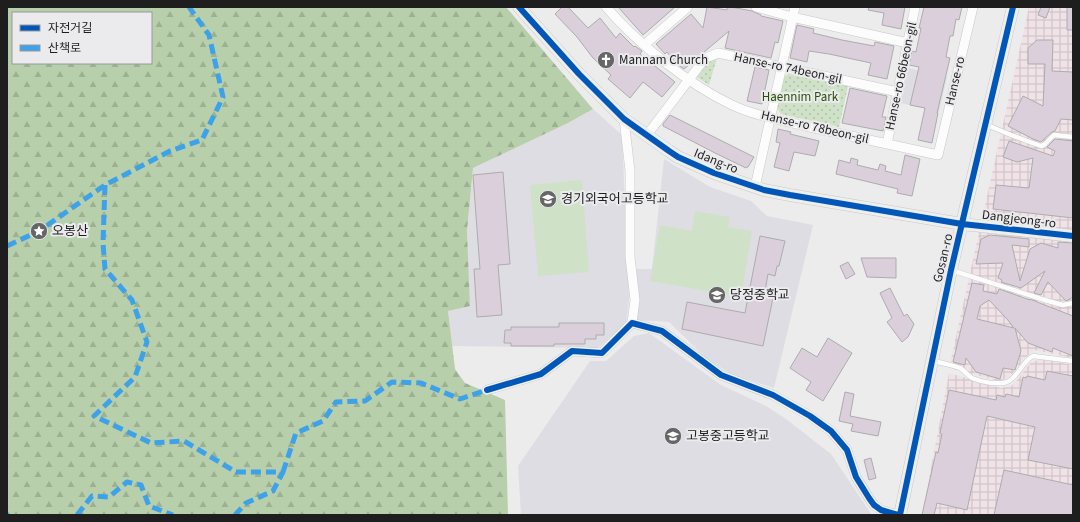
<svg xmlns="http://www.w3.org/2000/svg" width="1080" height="522" viewBox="0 0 1080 522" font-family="'Source Sans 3','Noto Sans KR',sans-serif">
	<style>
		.industrial { fill: url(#industrial-grid) }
		.built { fill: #dedde3 }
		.grass { fill: #cfe2c7 }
		.forest { fill: url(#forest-firs); fill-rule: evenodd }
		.park { fill: url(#park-dots) }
		.building { fill: #dbcfdb; stroke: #acacad; fill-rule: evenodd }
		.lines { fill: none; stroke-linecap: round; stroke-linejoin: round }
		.lane-casing { stroke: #c8c8c8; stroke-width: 5.5 }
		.street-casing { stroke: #c8c8c8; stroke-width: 10 }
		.secondary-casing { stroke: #c8c8c8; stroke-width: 13 }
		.lane { stroke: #fcfcfc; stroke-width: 4.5 }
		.street { stroke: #fcfcfc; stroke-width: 9 }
		.secondary { stroke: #efefeb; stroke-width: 12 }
		.quiet { stroke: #3da2ea; stroke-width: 5; stroke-dasharray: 10 5; stroke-linecap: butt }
		.cycleway-casing { stroke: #ebebee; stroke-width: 8 }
		.cycleway { stroke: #0057b8; stroke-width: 6 }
		.labels { text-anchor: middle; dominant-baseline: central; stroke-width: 4; stroke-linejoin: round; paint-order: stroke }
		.poi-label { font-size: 13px; fill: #1e1e1f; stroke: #ebebee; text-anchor: start }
		.street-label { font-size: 13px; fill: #1e1e1f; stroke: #ebebee }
		.park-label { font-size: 13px; fill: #275006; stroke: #ebebee }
	</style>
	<defs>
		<pattern id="industrial-grid" width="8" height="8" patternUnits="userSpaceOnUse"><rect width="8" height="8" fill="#f0e2e7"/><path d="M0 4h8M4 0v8" fill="none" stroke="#cdc1c6"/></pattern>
		<pattern id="forest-firs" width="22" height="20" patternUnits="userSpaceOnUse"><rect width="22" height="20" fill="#b7cfaa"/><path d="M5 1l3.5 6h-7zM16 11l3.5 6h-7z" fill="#9db192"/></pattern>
		<pattern id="park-dots" width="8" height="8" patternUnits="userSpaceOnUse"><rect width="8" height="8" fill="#cfe2c7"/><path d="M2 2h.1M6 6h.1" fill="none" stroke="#b1c1aa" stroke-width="1.8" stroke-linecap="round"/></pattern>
	</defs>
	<rect width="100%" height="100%" fill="#ececed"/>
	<!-- industrial -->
	<path class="industrial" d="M1029,7H1073V358L1034,350L1024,359L1013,373L1005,379L999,381L949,368Z
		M1042,359L1073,365V515H922L949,373L1001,388L1011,386L1017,380L1031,362Z"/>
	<!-- built -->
	<path class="built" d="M908,68L947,77L939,112L901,103Z
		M593,109L622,135L629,299L626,324L598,348L452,346L448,311L470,305L467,231L473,168L568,123Z
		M664,159L710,187L751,201L767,216L813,225L774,388L733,375L707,359L669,322L637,320L636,269H652Z
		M649,333L721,385L766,406L786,419L831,454L872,515H521L518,466L590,361H606L634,336Z"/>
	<!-- grass -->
	<path class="grass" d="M582,180L589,272L538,276L530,185Z
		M695,211L730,217L728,227L752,231L741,297L650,281L660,225L692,231Z"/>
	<!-- forest -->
	<path class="forest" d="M7,7H506L593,109L568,123L473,168L467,231L470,306L448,311L455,369L465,383L505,400L508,515H7ZM13,13H151V63H13Z"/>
	<!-- park -->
	<path class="park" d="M717,58L709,85L694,75L704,63Z
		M788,74L848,86L839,127L781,114L777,108L783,78Z"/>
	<!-- building -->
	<path class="building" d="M562,7H568L588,28L600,18L616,38L620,33L634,47L635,46L642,51L640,54L675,82L662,97L643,82L630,98L608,79L611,75L593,58L577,37L555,14Z
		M618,7H675L643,35Z
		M707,7L727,10V7H731L752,11L761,15V16L783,21L778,43L775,42L771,58L725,48L729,31L684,69L677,64L667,52L665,54L656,44L691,14L703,28Z
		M869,7H905L901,29L882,25L884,13L868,10Z
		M924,7H962L959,20L956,19L953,36H950L946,57L950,58L937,113H938L932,143L918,140L925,108L910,105L919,67L909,65L912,51L916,52L921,28H919Z
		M1041,7H1050L1046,18L1038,15Z
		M1067,7H1073V30H1067Z
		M797,25L814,29L813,33L842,40L874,46L875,42L894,46L887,79L868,75L871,63L829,54L809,51L807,62L790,58Z
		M1037,40H1053L1052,71L1073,72V120L1061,119L1055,131L1052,132L1041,142L1033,139L1008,126L1023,96L1043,106L1045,64H1028V48Z
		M755,67L769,70L762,104L747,101Z
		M850,88L887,96L882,117H886L883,131L842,123Z
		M670,115L754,157L748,167H747L746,168L715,153L663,126V124Z
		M778,129L791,132L790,134L819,141L815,156L794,152L789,171L774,167L780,143L776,142Z
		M1055,139L1073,141V218L993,209L996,185L1029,188L1033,158L1017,162L1003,157L1009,141L1053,156L1055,151L1047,147Z
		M905,155L920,159L912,196L897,193L898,189L836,174L839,160L850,163L851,158L858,160L857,165L878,170L880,164L886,166L885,171L901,175Z
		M503,172L510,264L498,265L502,315L477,317L474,269H480L473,175Z
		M990,235L1029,239V247L1012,245L1020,281L1030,249L1041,243L1058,248V242L1073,243V297L1066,301L1048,282L1041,295L1034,293L1045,271L1021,288L1001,282L1002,280L998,278L1003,263L976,264L981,239Z
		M760,236L785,241L779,266H777L775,276L768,274L765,291L774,293L763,346L682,329L687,302L745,313Z
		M861,258H896V278L867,277Z
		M848,262L855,274L846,279L840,266Z
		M972,283L984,285L983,291L997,294L999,289L1030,300V299L1037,302L1073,316V356L1053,348L1052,352L1028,343L1015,328L1021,351L1015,370L1003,368L1000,379L976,372L966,358L965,365L953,362ZM989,300L1007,319L1014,328L977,319L980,306Z
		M890,288L904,316L907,314L914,324L908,337L902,342L887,322L892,318L880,293Z
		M559,323H604V335H596V339H585V344H554V346H511V343H504L505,330H511V327H559Z
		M828,338L852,353L823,401L806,390L811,382L790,368L802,348L817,357Z
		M1047,371L1073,376V469L1028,460L1035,427L987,416L967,510L937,503L934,515H922L936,452L938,453L942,434L940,433L949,390L996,400L997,395L1005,397L1006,394L1019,397L1023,377L1026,378L1027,376L1045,380Z
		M845,392L854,394L850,416L881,422L878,436L851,431L853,424L839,421Z
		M871,458L876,478L869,480L864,460Z
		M1004,470L1073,485V515H994Z"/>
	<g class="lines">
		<defs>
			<path id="lane" d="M987,125L1011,135L1041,146L1044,145L1054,135L1073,137
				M951,270L1048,301L1063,305L1073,303
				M933,361C942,363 952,365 960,368C965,371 968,376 972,378C981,382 1000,386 1009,381C1019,375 1023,361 1033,356L1073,361"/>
			<path id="street" d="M606,7C638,44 688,84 732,105C758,117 787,121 814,128C855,137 896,146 938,155L973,7
				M756,7L792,17L908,43
				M644,45L688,7
				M624,119L630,171V257L635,300L632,323
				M647,135L700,65L706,58L718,53L898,92
				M887,144L915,7
				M755,187L795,7
				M487,390L541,374L572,351L602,353L632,323L662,331L721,375L773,395L810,416L831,431L847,450L856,477L869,498L874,505L881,510L898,515"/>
			<path id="secondary" d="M519,7L579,74L624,119L669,151L678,157L714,173L764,190L790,195L962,224L1073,236
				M900,515L951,270L1013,7"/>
		</defs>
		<!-- lane casing -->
		<use href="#lane" class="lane-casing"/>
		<!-- street casing -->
		<use href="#street" class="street-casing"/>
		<!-- secondary casing -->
		<use href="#secondary" class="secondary-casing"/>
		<!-- lane -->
		<use href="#lane" class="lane"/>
		<!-- street -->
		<use href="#street" class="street"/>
		<!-- secondary -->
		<use href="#secondary" class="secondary"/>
		<!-- quiet -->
		<path class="quiet" d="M105,185L103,243L105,269L132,300L147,342L135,377L94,416L151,443L184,441L236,472H283L273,491L246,503L235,515
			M7,246L39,231L105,185L170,151L202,140L223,97L209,35L189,7
			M283,472L296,433L323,421L336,402L365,401L392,382L421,383L460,399L487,390
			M7,514L8,515
			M77,515L92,496L109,497L127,482L141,485L149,506L173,515"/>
		<defs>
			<path id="cycleway" d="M519,7L579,74L624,119L669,151L678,157L714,173L764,190L790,195L962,224L1073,236
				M487,390L541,374L572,351L602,353L632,323L662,331L721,375L773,395L810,416L831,431L847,450L856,477L869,498L874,505L881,510L898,515
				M900,515L951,270L1013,7"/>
		</defs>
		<!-- cycleway casing -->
		<use href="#cycleway" class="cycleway-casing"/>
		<!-- cycleway -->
		<use href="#cycleway" class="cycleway"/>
	</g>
	<!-- icons -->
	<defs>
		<symbol id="church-disc" viewBox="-11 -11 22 22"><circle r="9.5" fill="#666667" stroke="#ebebee"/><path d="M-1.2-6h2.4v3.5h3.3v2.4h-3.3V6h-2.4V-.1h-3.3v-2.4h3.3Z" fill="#fff"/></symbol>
		<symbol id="school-disc" viewBox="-11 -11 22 22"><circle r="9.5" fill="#666667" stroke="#ebebee"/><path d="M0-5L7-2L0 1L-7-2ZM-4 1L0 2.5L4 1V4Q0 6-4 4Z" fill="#fff"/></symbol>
		<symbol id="sight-disc" viewBox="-11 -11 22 22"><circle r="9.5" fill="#666667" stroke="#ebebee"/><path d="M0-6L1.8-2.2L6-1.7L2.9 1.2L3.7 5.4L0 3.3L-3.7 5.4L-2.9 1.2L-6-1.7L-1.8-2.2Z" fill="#fff"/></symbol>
	</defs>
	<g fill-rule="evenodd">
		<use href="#church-disc" x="596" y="50" width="20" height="20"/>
		<use href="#school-disc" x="538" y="189" width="20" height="20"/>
		<use href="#sight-disc" x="29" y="221" width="20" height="20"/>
		<use href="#school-disc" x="707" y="285" width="20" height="20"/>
		<use href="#school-disc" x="663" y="426" width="20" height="20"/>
	</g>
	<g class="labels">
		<!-- poi labels -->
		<g class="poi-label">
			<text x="619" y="60">Mannam Church</text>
			<text x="561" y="199">경기외국어고등학교</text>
			<text x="52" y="231">오봉산</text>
			<text x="730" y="295">당정중학교</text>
			<text x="686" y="436">고봉중고등학교</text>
		</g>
		<!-- street labels -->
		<g class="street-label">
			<text transform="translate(788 68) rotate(12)">Hanse-ro 74beon-gil</text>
			<text transform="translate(901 76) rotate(-78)">Hanse-ro 66beon-gil</text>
			<text transform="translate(955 81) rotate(-77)">Hanse-ro</text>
			<text transform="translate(815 127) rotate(13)">Hanse-ro 78beon-gil</text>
			<text transform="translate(716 161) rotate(22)">Idang-ro</text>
			<text transform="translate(1019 219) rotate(7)">Dangjeong-ro</text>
			<text transform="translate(943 258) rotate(-77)">Gosan-ro</text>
		</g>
		<!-- park labels -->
		<g class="park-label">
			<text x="800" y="97">Haennim Park</text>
		</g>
	</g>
	<!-- border -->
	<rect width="1080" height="522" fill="none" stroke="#1e1e1f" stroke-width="16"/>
	<!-- legend -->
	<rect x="12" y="12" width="140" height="52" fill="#ebebee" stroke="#99999b"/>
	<rect x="20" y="25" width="20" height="6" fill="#0057b8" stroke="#99999b"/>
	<text x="48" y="32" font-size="12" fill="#1e1e1f">자전거길</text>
	<rect x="20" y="45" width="20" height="6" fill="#3da2ea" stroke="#99999b"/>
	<text x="48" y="52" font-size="12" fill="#1e1e1f">산책로</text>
</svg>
